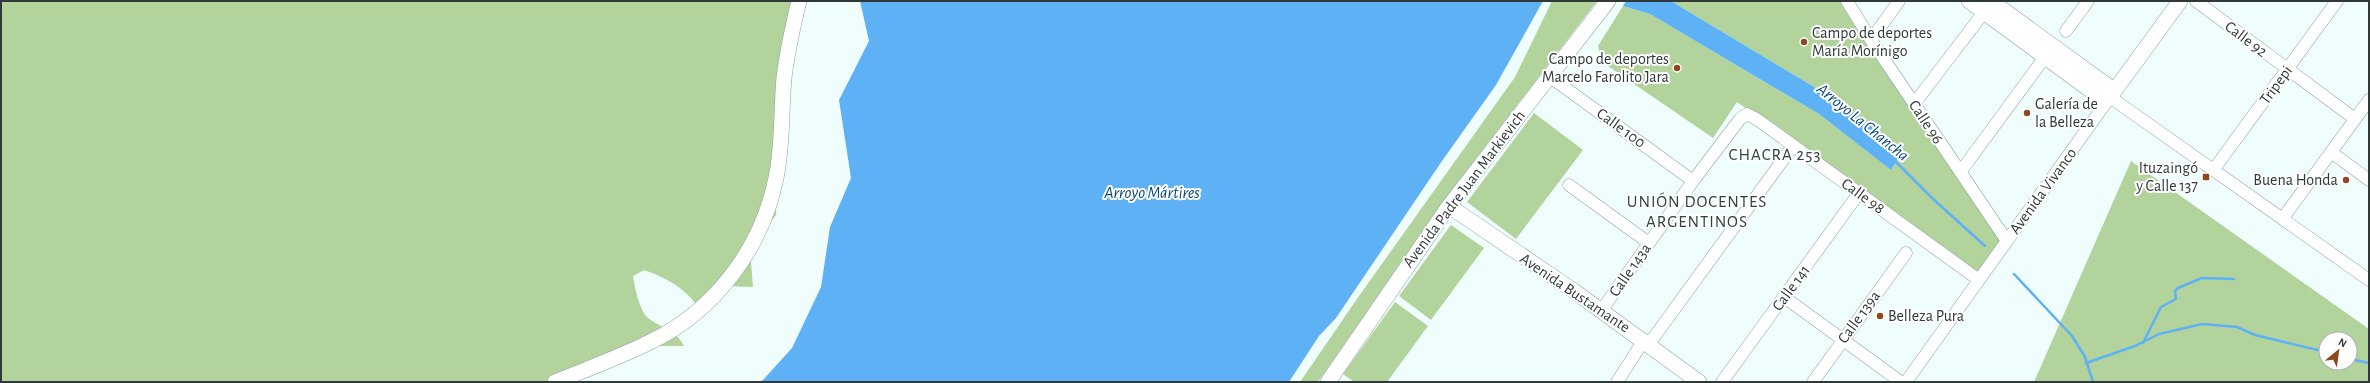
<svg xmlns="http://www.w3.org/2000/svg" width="2370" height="383" viewBox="0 0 2370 383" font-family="'Alegreya Sans',sans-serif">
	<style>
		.green { fill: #b3d39c; fill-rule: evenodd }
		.water { fill: #5fb1f5 }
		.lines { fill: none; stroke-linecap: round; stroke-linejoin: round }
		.stream { stroke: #5fb1f5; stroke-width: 2.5 }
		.minor-casing { stroke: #8aa29f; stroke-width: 13 }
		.major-casing { stroke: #8aa29f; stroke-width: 16 }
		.minor { stroke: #fff; stroke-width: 12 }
		.major { stroke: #fff; stroke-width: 15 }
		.poi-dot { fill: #8f4922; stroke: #fff; stroke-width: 1.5 }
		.labels { text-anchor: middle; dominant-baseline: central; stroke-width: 4; stroke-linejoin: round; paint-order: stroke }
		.poi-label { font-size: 16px; fill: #2f3938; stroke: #fff; text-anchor: start }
		.street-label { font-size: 16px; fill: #2f3938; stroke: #fff }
		.water-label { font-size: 17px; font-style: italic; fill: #084874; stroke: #fff }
		.neighbourhood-label { font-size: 17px; letter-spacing: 1px; fill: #2e4341; stroke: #fff }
	</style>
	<rect width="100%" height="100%" fill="#effefd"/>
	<!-- green -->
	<path class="green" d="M1,1H800L777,177L776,215L750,249L753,287L724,286L700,310C687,289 667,278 644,270L633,276C634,285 640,311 647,317C661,329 675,328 684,346H655L574,382H1Z
		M1552,1H1597L1449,194L1318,382H1300L1359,296L1515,77Z
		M1671,1H1842L2002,239L1977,272L1737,102L1713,138L1602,62L1598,46L1623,6L1650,14L1819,114L1891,170L1901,151L1846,106Z
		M1534,113L1583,150L1516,239L1467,202Z
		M2131,161L2369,329V382H2034ZM2326,339H2350V363H2326Z
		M1451,225L1484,248L1431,320L1399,296Z
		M1395,302L1428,326L1387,382H1354L1343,374Z"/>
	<!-- water -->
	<path class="water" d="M860,1H1543L1496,85L1442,161L1336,318L1319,336L1289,382H761L792,348L821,287L830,227L851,178L839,100L869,41Z
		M1626,1H1671L1846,106L1902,151L1891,170L1819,114L1650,14L1623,6Z"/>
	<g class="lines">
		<!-- stream -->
		<path class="stream" d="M1894,160L1931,197L1985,246
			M2014,274L2072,336L2085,357L2093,382
			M2143,343L2161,307L2176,299L2175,291L2178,288L2202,278L2234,279
			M2350,359L2369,363
			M2086,363L2135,346L2159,334L2202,324L2237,327L2255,335L2326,352"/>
		<defs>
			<path id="minor" d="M1847,1L1871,40L2007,241
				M2196,1L2355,119
				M2066,31L2088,1
				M1871,40L1899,1
				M1549,76L1693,181
				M1914,104L1984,12
				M2331,152L2369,180
				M2214,169L2337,1
				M1961,171L2045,57
				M1569,185L1649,243
				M2283,218L2369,100
				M1784,297L1901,382
				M1601,311L1693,181L1740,119L1747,114L1758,120L1979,280
				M1649,344L1793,146
				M1617,382L1644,340
				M1722,382L1859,193
				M1813,382L1906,253
				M1906,382L2110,97L2369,280"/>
			<path id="major" d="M1969,1L2097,95L2110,97
				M1991,1L2108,86L2110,97
				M2110,97L2180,1
				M1449,206L1574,291L1699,382
				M555,382C587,369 620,357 650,342C715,311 762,248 776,178C783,145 781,111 784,78C787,52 793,26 799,1
				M1328,382L1449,206L1608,1"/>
		</defs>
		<!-- minor casing -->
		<use href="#minor" class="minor-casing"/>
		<!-- major casing -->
		<use href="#major" class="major-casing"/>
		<!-- minor -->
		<use href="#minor" class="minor"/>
		<!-- major -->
		<use href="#major" class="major"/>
	</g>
	<!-- markers -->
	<g class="poi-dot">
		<circle cx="1804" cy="42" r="4"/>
		<circle cx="1677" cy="68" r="4"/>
		<circle cx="2027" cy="113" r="4"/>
		<rect x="2202" y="173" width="8" height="8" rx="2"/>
		<circle cx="2346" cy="180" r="4"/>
		<circle cx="1880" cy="316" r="4"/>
	</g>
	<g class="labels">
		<!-- poi labels -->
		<g class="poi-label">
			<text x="1812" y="33">Campo de deportes<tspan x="1812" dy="18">María Morínigo</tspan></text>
			<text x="1669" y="59" text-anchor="end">Campo de deportes<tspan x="1669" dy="18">Marcelo Farolito Jara</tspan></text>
			<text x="2035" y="104">Galería de<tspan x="2035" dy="18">la Belleza</tspan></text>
			<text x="2198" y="168" text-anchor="end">Ituzaingó<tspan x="2198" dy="18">y Calle 137</tspan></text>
			<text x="2338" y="180" text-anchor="end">Buena Honda</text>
			<text x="1888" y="316">Belleza Pura</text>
		</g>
		<!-- street labels -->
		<g class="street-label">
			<text transform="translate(2246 39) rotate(37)">Calle 92</text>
			<text transform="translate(2276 85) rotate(-54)">Tripepi</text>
			<text transform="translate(1926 122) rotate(56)">Calle 96</text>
			<text transform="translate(1621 128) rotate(36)">Calle 100</text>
			<text transform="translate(1464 189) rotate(-53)">Avenida Padre Juan Markievich</text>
			<text transform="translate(2043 191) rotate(-54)">Avenida Vivanco</text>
			<text transform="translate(1863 196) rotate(36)">Calle 98</text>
			<text transform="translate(1630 270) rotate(-55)">Calle 143a</text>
			<text transform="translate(1791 288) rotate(-54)">Calle 141</text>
			<text transform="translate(1575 293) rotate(34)">Avenida Bustamante</text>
			<text transform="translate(1859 317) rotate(-54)">Calle 139a</text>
		</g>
		<!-- water labels -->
		<g class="water-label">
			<text transform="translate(1863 122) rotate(39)">Arroyo La Chancha</text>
			<text x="1152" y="192">Arroyo Mártires</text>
		</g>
		<!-- neighbourhood labels -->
		<g class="neighbourhood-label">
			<text x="1775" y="154">CHACRA 253</text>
			<text x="1697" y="201">UNIÓN DOCENTES<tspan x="1697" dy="20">ARGENTINOS</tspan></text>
		</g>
	</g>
	<!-- border -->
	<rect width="2370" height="383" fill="none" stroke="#2f3938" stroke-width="4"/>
	<!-- north arrow -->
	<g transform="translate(2338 351) rotate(29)"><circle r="19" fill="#ffffff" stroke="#acb0af"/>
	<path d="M0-3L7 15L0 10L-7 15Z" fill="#8f4922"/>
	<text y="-6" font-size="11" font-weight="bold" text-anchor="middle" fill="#2f3938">N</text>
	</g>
</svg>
